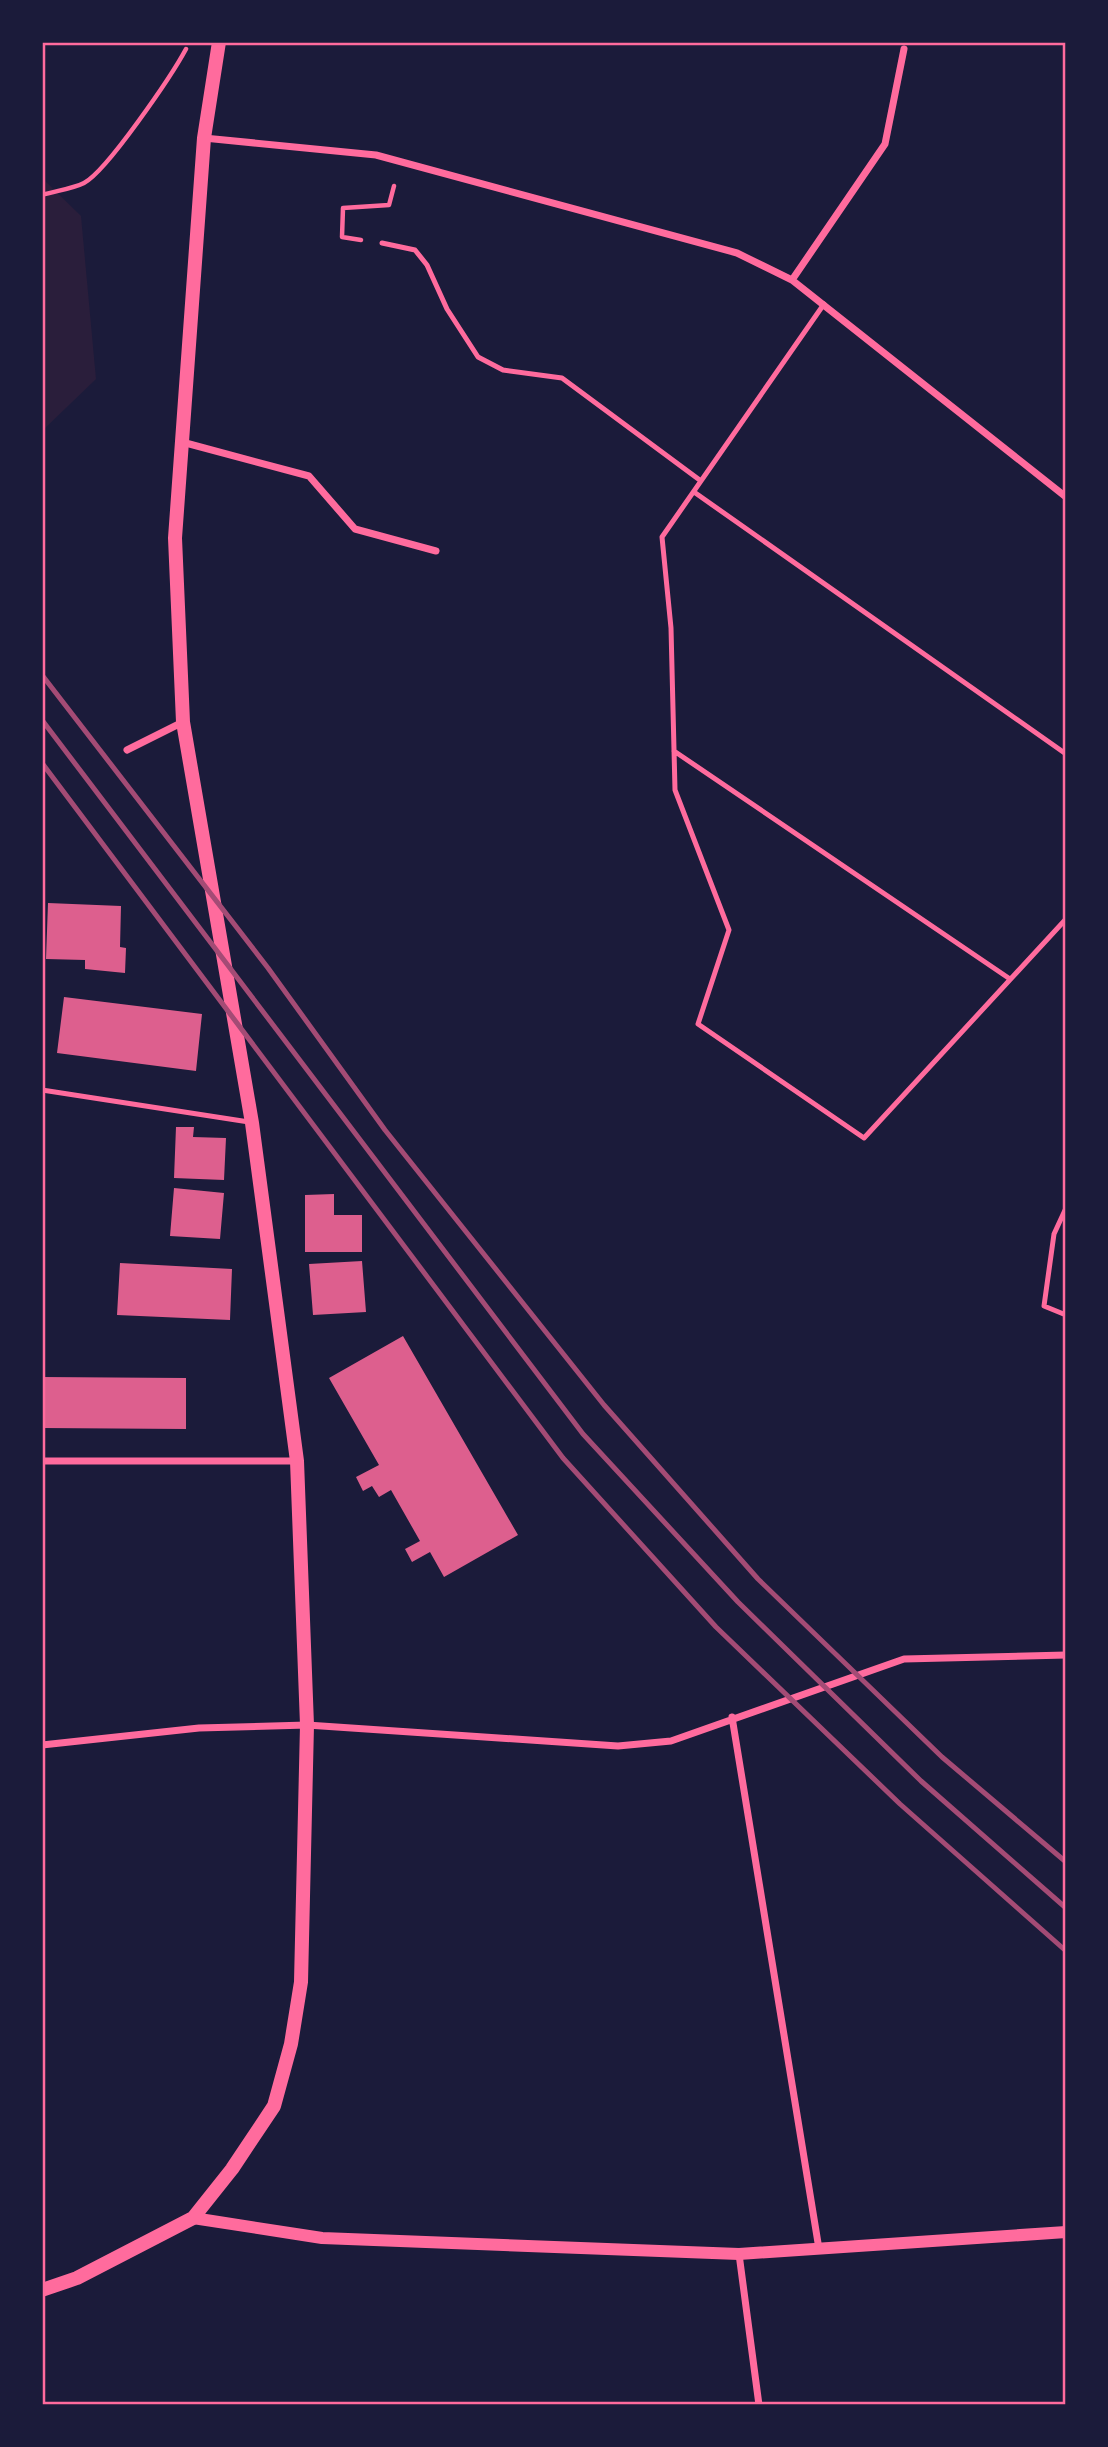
<svg xmlns="http://www.w3.org/2000/svg" width="1108" height="2447" viewBox="0 0 1108 2447" font-family="'DM Sans',sans-serif">
	<style>
		.green { fill: #2a1e3b }
		.building { fill: #dd5f8e }
		.lines { fill: none; stroke-linecap: round; stroke-linejoin: round }
		.path { stroke: #ff6b9d; stroke-width: 4.5 }
		.service { stroke: #ff6b9d; stroke-width: 5 }
		.minor { stroke: #ff6b9d; stroke-width: 7 }
		.tertiary { stroke: #ff6b9d; stroke-width: 12 }
		.secondary { stroke: #ff6b9d; stroke-width: 14 }
		.rail { stroke: #a44b75; stroke-width: 5 }
		.neatline { fill: none; stroke: #ff6b9d; stroke-width: 2.5 }
	</style>
	<rect width="100%" height="100%" fill="#1b1b3a"/>
	<!-- green -->
	<path class="green" d="M42,178L81,216L96,379L42,431Z"/>
	<!-- building -->
	<path class="building" d="M48,903L121,906L120,947L126,948L125,973L85,969V960L46,959Z
		M64,997L202,1014L196,1071L57,1053Z
		M176,1127H194L193,1137L226,1138L224,1180L174,1178Z
		M174,1188L224,1193L220,1239L170,1236Z
		M334,1194V1215H362V1252H305V1195Z
		M362,1261L366,1312L313,1315L309,1264Z
		M120,1263L232,1269L230,1320L117,1315Z
		M403,1336L518,1535L444,1577L430,1552L412,1562L405,1549L420,1541L391,1490L379,1497L372,1486L363,1491L356,1477L379,1465L329,1378Z
		M42,1377L186,1378V1429L42,1428Z"/>
	<g class="lines">
		<!-- path -->
		<path class="path" d="M42,195C55,191 72,189 84,183C107,171 172,75 186,49
			M361,240L342,237L343,208L389,205L394,186"/>
		<!-- service -->
		<path class="service" d="M382,243L415,250L427,265L447,309L478,357L503,370L562,378L701,481
			M824,304L662,537L671,628L675,790L729,930L698,1024L864,1138L1066,919
			M694,492L1066,754
			M674,751L1010,979
			M42,1090L249,1122
			M1066,1208L1054,1234L1044,1306L1066,1315"/>
		<!-- minor -->
		<path class="minor" d="M204,138L376,155L737,253L792,280L1066,497
			M792,280L885,144L904,49
			M182,442L309,476L355,529L436,551
			M127,750L183,722
			M42,1461H297
			M732,1717L819,2249
			M42,1745L199,1728L307,1725L618,1746L671,1741L904,1659L1066,1655
			M739,2254L759,2405"/>
		<!-- tertiary -->
		<path class="tertiary" d="M193,2218L322,2238L739,2254L1066,2232"/>
		<!-- secondary -->
		<path class="secondary" d="M42,2290L77,2278L193,2218L232,2169L274,2106L291,2044L301,1982L307,1725L297,1461L252,1123L183,722L175,538L204,138L219,42"/>
		<!-- rail -->
		<path class="rail" d="M42,675L268,968L385,1130L604,1405L758,1579L942,1757L1066,1862
			M42,720L583,1434L738,1602L921,1781L1066,1908
			M42,763L563,1458L716,1627L900,1804L1066,1951"/>
	</g>
	<!-- border -->
	<rect width="1108" height="2447" fill="none" stroke="#1b1b3a" stroke-width="88"/>
	<rect x="44" y="44" width="1020" height="2359" class="neatline"/>
</svg>
